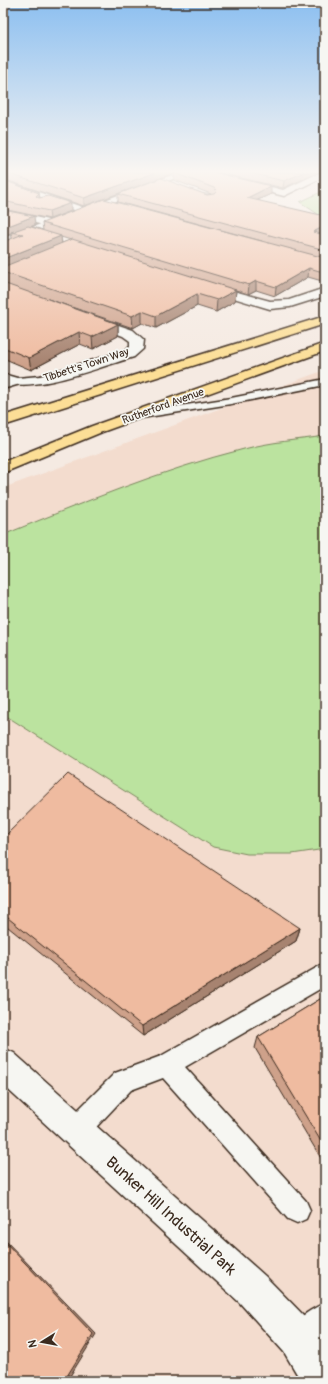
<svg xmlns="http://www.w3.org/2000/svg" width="328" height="1384" viewBox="0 0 328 1384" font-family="Pangolin,sans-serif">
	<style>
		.built { fill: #f3dcce }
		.green { fill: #bbe39f; stroke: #7b865e }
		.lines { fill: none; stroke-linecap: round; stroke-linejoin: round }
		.lane-casing { stroke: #3b2a1e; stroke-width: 3 }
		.street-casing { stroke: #3b2a1e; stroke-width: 3 }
		.secondary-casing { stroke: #3b2a1e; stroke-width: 3 }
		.primary-casing { stroke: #3b2a1e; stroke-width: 3 }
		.lane { fill: #f6f6f2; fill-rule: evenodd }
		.street { fill: #f6f6f2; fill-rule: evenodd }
		.secondary { fill: #f6f6f2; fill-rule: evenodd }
		.primary { fill: #fcde96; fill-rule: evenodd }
		.wall { fill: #cea18a; stroke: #3b2a1e; fill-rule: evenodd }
		.shaded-wall { fill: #a78370; stroke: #3b2a1e }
		.building { fill: #efbba0; stroke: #3b2a1e }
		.labels { text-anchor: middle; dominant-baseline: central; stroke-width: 3.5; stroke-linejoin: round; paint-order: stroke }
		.far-street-label { font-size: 11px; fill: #3b2a1e; stroke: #f6f6f2 }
		.near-street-label { font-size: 16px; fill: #3b2a1e; stroke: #f6f6f2 }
	</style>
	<rect width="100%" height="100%" fill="#f5eae2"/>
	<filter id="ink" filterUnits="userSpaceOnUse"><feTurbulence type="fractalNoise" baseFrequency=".025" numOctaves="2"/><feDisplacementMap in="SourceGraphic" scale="8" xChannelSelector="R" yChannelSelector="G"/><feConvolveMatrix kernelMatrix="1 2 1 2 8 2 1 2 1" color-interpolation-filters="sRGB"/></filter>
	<g filter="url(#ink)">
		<!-- built -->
		<path class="built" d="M325,370V1381H3V488Z"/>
		<!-- green -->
		<path class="green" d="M325,190V219L300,202Z
			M325,436V849L292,854H247L213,847L3,714V535C82,503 161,470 244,449C270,442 298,440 325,436Z"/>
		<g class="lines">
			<defs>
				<path id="lane" d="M16,379L21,382L20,384L3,389V383Z
					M325,379V385L231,404L135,419L130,416L135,413L231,398Z
					M325,963V986L185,1067L306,1201L310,1210L306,1219L297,1223L288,1219L163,1078L131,1090L85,1139L76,1142L67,1139L64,1130L67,1121L115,1073L161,1056Z
					M325,1303V1334L308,1348L298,1352L288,1348L284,1338C291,1322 309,1310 325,1303Z"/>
				<path id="street" d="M198,172H211L283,190L321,172H325V176L284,196L199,174Z
					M3,180L88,209L90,211L85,214L82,213L3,186Z
					M3,210L57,222L58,224L53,227L3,216Z
					M208,284L270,301L289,300L325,288V296L290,307L270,309L204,289L202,287Z
					M89,315L133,330L144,340L143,349L134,357C99,367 37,393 3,382V374L17,378L40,376L124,351L130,347V341L123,336L85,322L83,319L85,316Z
					M3,1048L14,1053L265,1276L312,1324L325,1347V1381H301L284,1352L239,1302L3,1085Z"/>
				<path id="secondary" d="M180,172H191L3,245V238Z"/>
				<path id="primary" d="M325,316V324L3,426V416Z
					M325,343V351L102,432L3,473V462L92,426Z"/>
			</defs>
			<!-- lane casing -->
			<use href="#lane" class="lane-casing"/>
			<!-- street casing -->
			<use href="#street" class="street-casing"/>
			<!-- secondary casing -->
			<use href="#secondary" class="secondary-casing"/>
			<!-- primary casing -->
			<use href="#primary" class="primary-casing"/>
			<!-- lane -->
			<use href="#lane" class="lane"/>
			<!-- street -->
			<use href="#street" class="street"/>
			<!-- secondary -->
			<use href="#secondary" class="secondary"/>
			<!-- primary -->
			<use href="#primary" class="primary"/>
		</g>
		<!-- wall -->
		<path class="wall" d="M3,172H177L84,206L3,179Z
			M216,172H320L283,188Z
			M174,173L271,194L258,200L323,234L325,235V279L322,281L308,277L275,296L256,290L248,294L236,290L235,301L216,312L197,306L156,328L142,323L133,328L48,299L118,324V336L93,349L80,344L31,370L3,358V242L12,238L11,233L3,236V210L35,225L30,226L43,230L42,223L262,241L118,202V194H211L174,180ZM61,237L71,240L62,243Z
			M3,180L39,193L40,198L71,211L50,219L3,209Z
			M3,838L300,928L296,941L143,1036L3,923Z
			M325,996V1165L255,1048L258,1037Z"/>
		<!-- shaded-wall -->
		<path class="shaded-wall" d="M157,172H177L84,206V198Z
			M304,172H320L283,188L284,181Z
			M271,186V194L246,205L247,198Z
			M39,193L40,200L36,196Z
			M71,203V211L50,219L49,211Z
			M34,216L35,225L13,233L11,232V233L3,236V228Z
			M325,226V233L312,240L313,232Z
			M61,236L62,247L3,271V259Z
			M309,268L308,277L275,296L276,287Z
			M325,271V279L322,281L323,272Z
			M256,281V290L248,294L249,285Z
			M236,290L235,301L216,312L217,300Z
			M197,294V306L156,328V316Z
			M142,311V323L133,328L132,316Z
			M118,324V336L93,349L92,337Z
			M79,332L80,344L31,370L29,358Z
			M3,737L5,743L3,744Z
			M300,928L296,941L143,1036L142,1026Z
			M3,1238L96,1334L67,1381H64L3,1240Z"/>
		<!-- building -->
		<path class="building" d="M3,172H157L84,198Z
			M177,172H213L271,186L247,198L325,216V226L313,232L325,235V250L118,194L161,178L207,195L214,194L217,191L214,188L174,173Z
			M246,172H304L284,181Z
			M3,180L39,193L36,196L39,198L48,196L71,203L49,211L3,201Z
			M104,199L325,258V271L323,272L309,268L276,287L256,281L249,285L42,223Z
			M3,210L34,216L3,228Z
			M28,226L61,236L3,259V242L23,234L11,232Z
			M72,239L236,290L217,300L197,294L156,316L142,311L132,316L3,272V267Z
			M3,283L118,324L92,337L79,332L29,358L3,347Z
			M68,774L300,928L142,1026L3,914V838Z
			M325,996V1148L258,1037Z
			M3,1240L93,1334L64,1381H3Z"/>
	</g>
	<!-- sky -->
	<linearGradient id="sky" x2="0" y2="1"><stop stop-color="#8cbff0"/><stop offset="0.47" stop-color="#faf6f2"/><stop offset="1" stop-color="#faf6f2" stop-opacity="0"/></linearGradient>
	<rect width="328" height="365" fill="url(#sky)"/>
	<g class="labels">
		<!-- far-street labels -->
		<g class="far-street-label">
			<text transform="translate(86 365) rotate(-18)">Tibbett's Town Way</text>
			<text transform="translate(163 406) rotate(-20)">Rutherford Avenue</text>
		</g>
		<!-- near-street labels -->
		<g class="near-street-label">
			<text transform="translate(171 1216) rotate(42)">Bunker Hill Industrial Park</text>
		</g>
	</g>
	<!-- margin -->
	<rect width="328" height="1384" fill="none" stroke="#f6f6f2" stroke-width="16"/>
	<rect x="8" y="8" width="312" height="1368" fill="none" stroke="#3b2a1e" stroke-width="1.5" filter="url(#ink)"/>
	<!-- north arrow -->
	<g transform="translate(42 1342) rotate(259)" stroke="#f6f6f2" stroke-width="3" paint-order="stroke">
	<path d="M0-3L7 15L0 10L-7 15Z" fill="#3b2a1e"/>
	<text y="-6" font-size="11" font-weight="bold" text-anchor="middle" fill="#3b2a1e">N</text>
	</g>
</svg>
